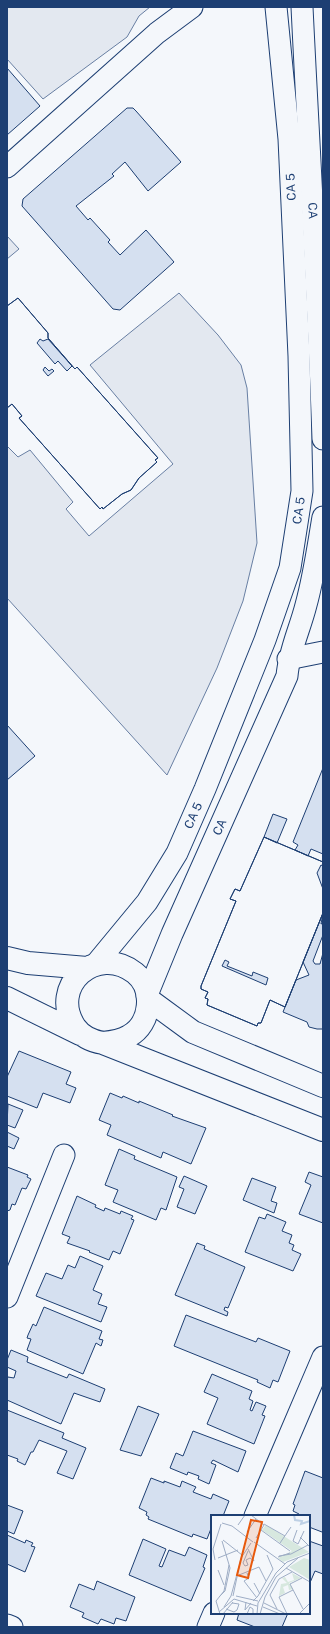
<svg xmlns="http://www.w3.org/2000/svg" width="330" height="1634" viewBox="0 0 330 1634" font-family="'Public Sans',sans-serif">
	<style>
		.parking { fill: #e3e8f0; stroke: #687fa3 }
		.building { fill: #d5e0f0; stroke: #1d3f73; fill-rule: evenodd }
		.lines { fill: none; stroke-linecap: round; stroke-linejoin: round }
		.minor-casing { stroke: #1d3f73; stroke-width: 23 }
		.major-casing { stroke: #1d3f73; stroke-width: 24 }
		.minor { stroke: #f4f7fb; stroke-width: 21 }
		.major { stroke: #f4f7fb; stroke-width: 22 }
		.labels { text-anchor: middle; dominant-baseline: central; stroke-width: 3; stroke-linejoin: round; paint-order: stroke }
		.street-label { font-size: 12px; fill: #1d3f73; stroke: #f4f7fb }
		.inset-river { fill: none; stroke: #bed0e5; stroke-width: 2 }
		.inset-road { fill: none; stroke: #9eadc5; stroke-width: 1 }
		.view { fill: #e8590c; fill-opacity: 0.15; stroke: #e8590c; stroke-width: 2 }
		.inset-edge { fill: none; stroke: #1d3f73; stroke-width: 2 }
	</style>
	<rect width="100%" height="100%" fill="#f4f7fb"/>
	<!-- parking -->
	<path class="parking" d="M7,7H150L139,16L127,37L43,99L7,59Z
		M7,236L19,249L7,259Z
		M179,293L218,335L241,365L247,388L257,543L243,601L217,668L167,775L7,598V446L18,457L30,450L73,502L66,509L89,536L173,464L90,365Z"/>
	<!-- building -->
	<path class="building" d="M7,68L40,106L7,135Z
		M127,108H133L136,111L181,162L148,191L125,162L112,174L114,176L76,206L88,220L90,218L110,240L108,242L120,255L146,230L174,262L120,310L113,309L22,206L23,199Z
		M18,298L48,333V338L74,368L75,369L77,367L158,458L155,460L157,462L139,478L131,490L122,494L103,509L102,507L100,509L19,418L22,416L12,404L7,408V306ZM40,339L43,341L48,339L72,366L67,371L58,361L55,364L37,343ZM45,367L49,371L52,369L54,371L48,376L43,370Z
		M18,298L48,333V338L74,368L75,369L77,367L158,458L155,460L157,462L139,478L131,490L122,494L103,509L102,507L100,509L19,418L22,416L12,404L7,408V306Z
		M7,725L35,756L7,780Z
		M323,768V854L311,849L308,856L295,850L298,845L293,842Z
		M273,814L287,819L277,843L264,837Z
		M264,837L323,862V866L321,865L317,873L323,889V913L285,1007L270,1000L261,1023H258L257,1026L207,1005L208,999L205,998L208,992L201,989V986L236,901L230,899L235,889L240,891ZM225,960L229,962L227,966L252,976L253,972L268,978L266,985L222,966Z
		M264,837L323,862V913L285,1007L270,1000L261,1023H258L257,1026L207,1005L208,999L205,998L208,992L201,989V986L236,901L230,899L235,889L240,891Z
		M323,913L321,924L323,923V935L313,961L315,964H320L323,953V1029H317L309,1027L307,1022L283,1012L296,980L309,975L303,962Z
		M19,1051L71,1072L66,1084L76,1088L70,1103L43,1093L37,1108L7,1096V1077Z
		M110,1093L122,1098L123,1096L139,1103V1101L173,1115L172,1116L206,1128L191,1164L163,1152L161,1158L107,1135L111,1125L99,1120Z
		M8,1104L23,1110L15,1128L7,1125Z
		M7,1132L19,1138L14,1149L7,1146Z
		M119,1149L135,1156L134,1159L177,1177L166,1210L161,1208L156,1220L113,1202L118,1190L105,1185Z
		M7,1167L28,1175L27,1177L31,1179L26,1189L22,1188L15,1205L12,1204L10,1210L7,1211Z
		M309,1172L323,1177V1223L299,1214L311,1185L305,1182Z
		M184,1176L207,1186L195,1214L177,1207L184,1189L179,1187Z
		M252,1178L276,1187L271,1201L277,1203L274,1213L243,1200Z
		M77,1196L96,1205L95,1207L104,1211L105,1208L120,1214L121,1211L133,1216L131,1219L134,1220L120,1254L113,1251L109,1260L89,1252L90,1251L67,1243L70,1237L62,1234Z
		M267,1214L286,1222L282,1231L292,1235L289,1243L294,1245L292,1250L301,1254L293,1271L245,1252L259,1217L265,1219Z
		M197,1243L205,1246L204,1249L245,1267L228,1308L225,1307L224,1310L228,1312L227,1316L175,1295Z
		M80,1256L103,1266L93,1290L102,1294L98,1304L107,1307L101,1322L36,1296L46,1273L62,1279L68,1265L75,1268Z
		M44,1307L102,1331L99,1339L103,1340L101,1346L96,1343L83,1374L27,1350L31,1339L27,1338L28,1335L33,1324L36,1326Z
		M186,1315L256,1342L258,1338L290,1351L278,1382L273,1380L270,1388L257,1382L258,1380L174,1346Z
		M11,1350L28,1357L27,1362L67,1378L69,1374L105,1389L100,1402L74,1393L61,1424L7,1400V1379L8,1377L14,1378L16,1371L7,1367V1360Z
		M212,1374L252,1391L249,1399L253,1401L250,1410L252,1411L256,1402L266,1406L262,1415L265,1416L254,1444L207,1424L218,1398L204,1392Z
		M138,1406L159,1414L141,1456L120,1450Z
		M7,1410L64,1433L62,1438L86,1448L73,1479L57,1473L67,1451L39,1440L33,1452H31L25,1465L17,1461L18,1459L7,1455Z
		M193,1431L246,1451L238,1472L213,1460L211,1463L216,1465L209,1484L198,1479L199,1476L188,1472L187,1475L170,1468L176,1453L183,1456Z
		M305,1471L323,1478V1531L322,1532L309,1527V1516H299V1514L293,1511L295,1505L293,1504Z
		M151,1478L164,1483V1481L180,1487L182,1481L196,1487L193,1492L211,1499L213,1494L229,1501L223,1516H212V1526L207,1539L193,1534L192,1537L148,1519L149,1517L146,1515L147,1512L139,1508Z
		M7,1505L23,1511L14,1534L7,1531Z
		M7,1535L25,1543L26,1540L33,1543L31,1546L35,1547L25,1572L7,1564Z
		M143,1539L166,1549L159,1566L162,1567L169,1550L185,1556L189,1547L207,1555L203,1567L205,1568L191,1601L129,1575Z
		M309,1541L323,1546V1574L315,1571L309,1585Z
		M97,1581L135,1597L126,1621L116,1618L114,1624L101,1619L98,1624L82,1617L84,1613L70,1607L79,1584L94,1590Z
		M239,1613H288L282,1627H255L237,1620Z"/>
	<g class="lines">
		<defs>
			<g id="minor">
				<path id="s1" d="M302,7C309,151 318,295 323,439"/>
				<path d="M7,167L157,33L192,7"/>
				<path d="M288,659L323,652"/>
				<path id="s2" d="M95,965L147,902L177,853L205,789L265,640L290,568L302,491L299,356L289,139L276,7"/>
				<path id="s3" d="M147,995L172,934L287,676C289,651 300,629 306,605C314,576 318,546 323,517"/>
				<path d="M7,1297L64,1155"/>
				<path d="M255,1516L323,1357"/>
				<path d="M7,1625L12,1627"/>
				<path d="M208,1627L214,1613"/>
			</g>
			<path id="major" d="M7,958L28,963L87,968
				M7,998L80,1034
				M148,999L193,1032L323,1086
				M103,1043C113,1042 121,1041 129,1036C151,1024 155,989 135,973C97,943 48,986 75,1027C82,1037 91,1041 103,1043L323,1130"/>
		</defs>
		<!-- minor casing -->
		<use href="#minor" class="minor-casing"/>
		<!-- major casing -->
		<use href="#major" class="major-casing"/>
		<!-- minor -->
		<use href="#minor" class="minor"/>
		<!-- major -->
		<use href="#major" class="major"/>
	</g>
	<g class="labels">
		<!-- street labels -->
		<g class="street-label">
			<text transform="translate(291 187) rotate(-93)">CA 5</text>
			<text stroke="none"><textPath href="#s1" startOffset="204">CA</textPath></text>
			<text stroke="none"><textPath href="#s2" startOffset="504">CA 5</textPath></text>
			<text stroke="none"><textPath href="#s2" startOffset="180">CA 5</textPath></text>
			<text stroke="none"><textPath href="#s3" startOffset="183">CA</textPath></text>
		</g>
	</g>
	<!-- overview -->
	<g transform="translate(211 1515)">
		<rect width="99" height="99" fill="#f4f7fb"/>
		<path d="M55,10L98,37L72,47L67,43L81,36L51,15ZM93,43L99,45V65L78,52ZM81,58L90,63L78,68L82,74L78,75L77,70L72,72L74,78L68,81L70,69L76,68L71,63L74,62L77,67L83,65Z" fill="#d7e8df"/>
		<path class="inset-river" d="M83,0L84,5L91,6L90,9L99,6"/>
		<path class="inset-road" d="M40,0L53,10L45,23M11,8L21,11L42,27M53,9L74,21M27,10L34,0M50,15L79,36M86,15L82,26L87,29L93,16M36,17L45,4M89,22L99,32M12,25L31,40M43,27L74,49M69,28L80,12M37,34L43,46L39,43L35,45L37,50M68,41L80,39L97,30M67,42L79,38M7,43L27,35M4,45L2,34L10,9M37,50L34,51L32,48L37,36M75,53L99,67M7,55L13,70M36,58L38,63L33,66L46,83M28,60L48,52L55,66M91,63L79,69L92,94M43,68L49,79M22,81L30,43L40,28M25,81L47,86M8,82L14,76L19,53L11,26M23,84L46,91M42,86L47,81L62,54L56,40M35,87L34,95L40,88M53,88L75,99M13,92L20,81L26,59M52,92L69,99M15,94L23,97L26,95L28,89L21,88M66,94L59,80L68,64L81,57M8,97L23,84M9,99L5,86L13,76L18,50M12,99L22,87M36,99L39,92L42,94V99M46,99L47,88L65,58L76,47L99,38M49,99L54,82L65,62L87,43M76,99L68,82L82,75M88,99L99,88"/>
		<path class="view" d="M40,5L51,7L37,63L26,60Z"/>
		<rect width="99" height="99" class="inset-edge"/>
	</g>
	<!-- border -->
	<rect width="330" height="1634" fill="none" stroke="#1d3f73" stroke-width="16"/>
</svg>
